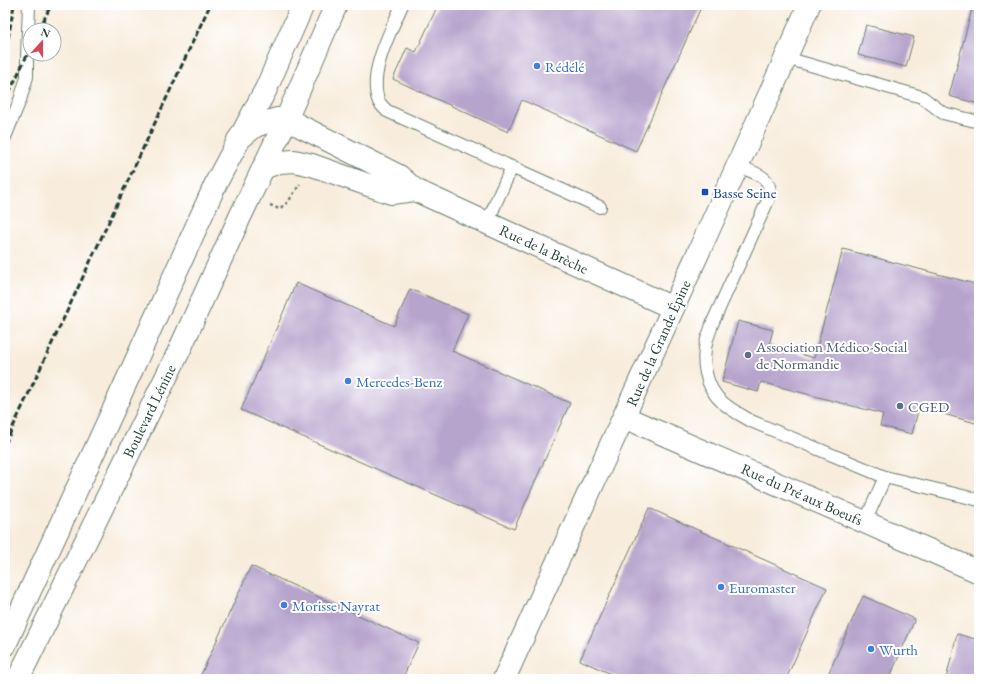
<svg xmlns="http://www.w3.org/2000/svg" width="984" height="684" viewBox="0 0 984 684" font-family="'EB Garamond',serif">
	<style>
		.building { fill: #b7a4cd }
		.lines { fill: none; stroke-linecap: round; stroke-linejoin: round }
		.lane-casing { stroke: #6b7b6f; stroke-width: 14 }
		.street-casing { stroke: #6b7b6f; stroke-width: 24 }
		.primary-casing { stroke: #6b7b6f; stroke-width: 24 }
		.path { stroke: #6b7b6f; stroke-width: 2.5; stroke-dasharray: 3 3; stroke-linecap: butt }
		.lane { stroke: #fff; stroke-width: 12 }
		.street { stroke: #fff; stroke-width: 22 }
		.primary { stroke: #fff; stroke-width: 22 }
		.rail { stroke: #1f3d34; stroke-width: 3; stroke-dasharray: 6 3; stroke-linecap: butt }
		.shop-dot { fill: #3f7fe0; stroke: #fff; stroke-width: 1.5 }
		.transit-dot { fill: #1a4fb4; stroke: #fff; stroke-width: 1.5 }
		.service-dot { fill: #5c6f8a; stroke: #fff; stroke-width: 1.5 }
		.labels { text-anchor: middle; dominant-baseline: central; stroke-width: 4; stroke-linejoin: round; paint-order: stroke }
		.shop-label { font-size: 15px; fill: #366cbe; stroke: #fff; text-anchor: start }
		.transit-label { font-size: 15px; fill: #164399; stroke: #fff; text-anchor: start }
		.street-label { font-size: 15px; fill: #1f3d34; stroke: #fff }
		.service-label { font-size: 15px; fill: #4e5e75; stroke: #fff; text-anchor: start }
	</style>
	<rect width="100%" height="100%" fill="#fff"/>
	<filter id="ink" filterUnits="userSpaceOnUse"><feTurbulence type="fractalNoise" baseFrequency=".025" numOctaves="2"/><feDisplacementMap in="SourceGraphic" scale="8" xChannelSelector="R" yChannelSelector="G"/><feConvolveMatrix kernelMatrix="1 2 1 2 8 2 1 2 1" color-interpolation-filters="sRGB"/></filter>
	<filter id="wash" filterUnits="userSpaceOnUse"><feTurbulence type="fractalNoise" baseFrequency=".012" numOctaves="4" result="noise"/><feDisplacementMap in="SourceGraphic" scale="16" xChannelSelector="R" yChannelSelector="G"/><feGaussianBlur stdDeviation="0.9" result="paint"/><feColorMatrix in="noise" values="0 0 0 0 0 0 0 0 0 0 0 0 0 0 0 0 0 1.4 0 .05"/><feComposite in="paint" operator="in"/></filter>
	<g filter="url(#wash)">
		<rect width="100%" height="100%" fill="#f8eddd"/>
		<g id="blocks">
			<!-- building -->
			<path class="building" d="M438,5H702L636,151L522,100L508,132L393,79L407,48L416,52Z
				M973,5H979V104L949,96Z
				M866,25L914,37L906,67L858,55Z
				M843,249L979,285V424L919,407L912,434L880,426L883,414L761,382L758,392L722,382L738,321L773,330L769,345L814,358Z
				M296,283L394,326L410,289L468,314L452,351L570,403L514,529L241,410Z
				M649,508L827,588L786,679H622L580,660Z
				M251,566L419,643L402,679H199Z
				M863,596L915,619L889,679H826Z
				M957,634L979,640V679H946Z"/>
		</g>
	</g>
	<g filter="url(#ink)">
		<use href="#blocks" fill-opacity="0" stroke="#6b7b6f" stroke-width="1"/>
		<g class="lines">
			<defs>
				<path id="lane" d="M402,5C391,31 367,74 379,102C381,105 384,108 387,111L600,207
					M786,58L922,97L943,113L979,122
					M5,137L20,100L27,77V56L29,5
					M738,166C754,173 774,176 769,198L712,324C711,329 709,334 707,339C701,360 705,387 722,402C731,410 741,415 751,421L885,477L979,500
					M487,224L496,202L512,167
					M865,522L885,477"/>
				<path id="street" d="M238,140L255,126L267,122L277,119L286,120L298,125L399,176L415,190L673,308
					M263,168L280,162L294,161L312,165L391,193L415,190
					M624,417L979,572
					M504,679C606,454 710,231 809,5"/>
				<path id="primary" d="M5,645L134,365L217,181L266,89L303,5
					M18,679L179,351L239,219L286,120L336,5"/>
			</defs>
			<!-- lane casing -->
			<use href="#lane" class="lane-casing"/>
			<!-- street casing -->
			<use href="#street" class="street-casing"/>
			<!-- primary casing -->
			<use href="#primary" class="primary-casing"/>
			<!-- path -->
			<path class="path" d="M270,205L279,209L288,202L300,184"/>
			<!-- lane -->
			<use href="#lane" class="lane"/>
			<!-- street -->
			<use href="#street" class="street"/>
			<!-- primary -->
			<use href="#primary" class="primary"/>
			<!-- rail -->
			<path class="rail" d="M39,30L51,5
				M5,56L14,5
				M5,101L30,49
				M5,444L210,5"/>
		</g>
	</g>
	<!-- markers -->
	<g class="shop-dot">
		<circle cx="537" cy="66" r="4"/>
		<circle cx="348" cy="381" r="4"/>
		<circle cx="721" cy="587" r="4"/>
		<circle cx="284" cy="605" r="4"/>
		<circle cx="871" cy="649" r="4"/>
	</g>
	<rect class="transit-dot" x="701" y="188" width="8" height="8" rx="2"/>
	<g class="service-dot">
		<circle cx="748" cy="355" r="4"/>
		<circle cx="900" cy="406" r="4"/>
	</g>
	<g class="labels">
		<!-- shop labels -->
		<g class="shop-label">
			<text x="545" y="66">Rédélé</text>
			<text x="356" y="381">Mercedes-Benz</text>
			<text x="729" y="587">Euromaster</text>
			<text x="292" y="605">Morisse Nayrat</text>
			<text x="879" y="649">Wurth</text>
		</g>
		<!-- transit labels -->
		<g class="transit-label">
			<text x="713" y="192">Basse Seine</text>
		</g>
		<!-- street labels -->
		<g class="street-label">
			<text transform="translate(544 249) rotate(25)">Rue de la Brèche</text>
			<text transform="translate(658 343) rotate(-66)">Rue de la Grande Épine</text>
			<text transform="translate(149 411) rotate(-64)">Boulevard Lénine</text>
			<text transform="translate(802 494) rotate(24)">Rue du Pré aux Boeufs</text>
		</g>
		<!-- service labels -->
		<g class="service-label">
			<text x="756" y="346">Association Médico-Social<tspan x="756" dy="17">de Normandie</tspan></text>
			<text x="908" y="406">CGED</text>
		</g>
	</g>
	<!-- margin -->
	<rect width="984" height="684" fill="none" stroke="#fff" stroke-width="20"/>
	<!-- north arrow -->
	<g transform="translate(42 42) rotate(21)"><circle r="19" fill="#ffffff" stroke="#a5b1ae"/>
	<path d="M0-3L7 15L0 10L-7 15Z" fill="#d1495b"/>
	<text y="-6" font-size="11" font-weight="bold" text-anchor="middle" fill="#1f3d34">N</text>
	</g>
</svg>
